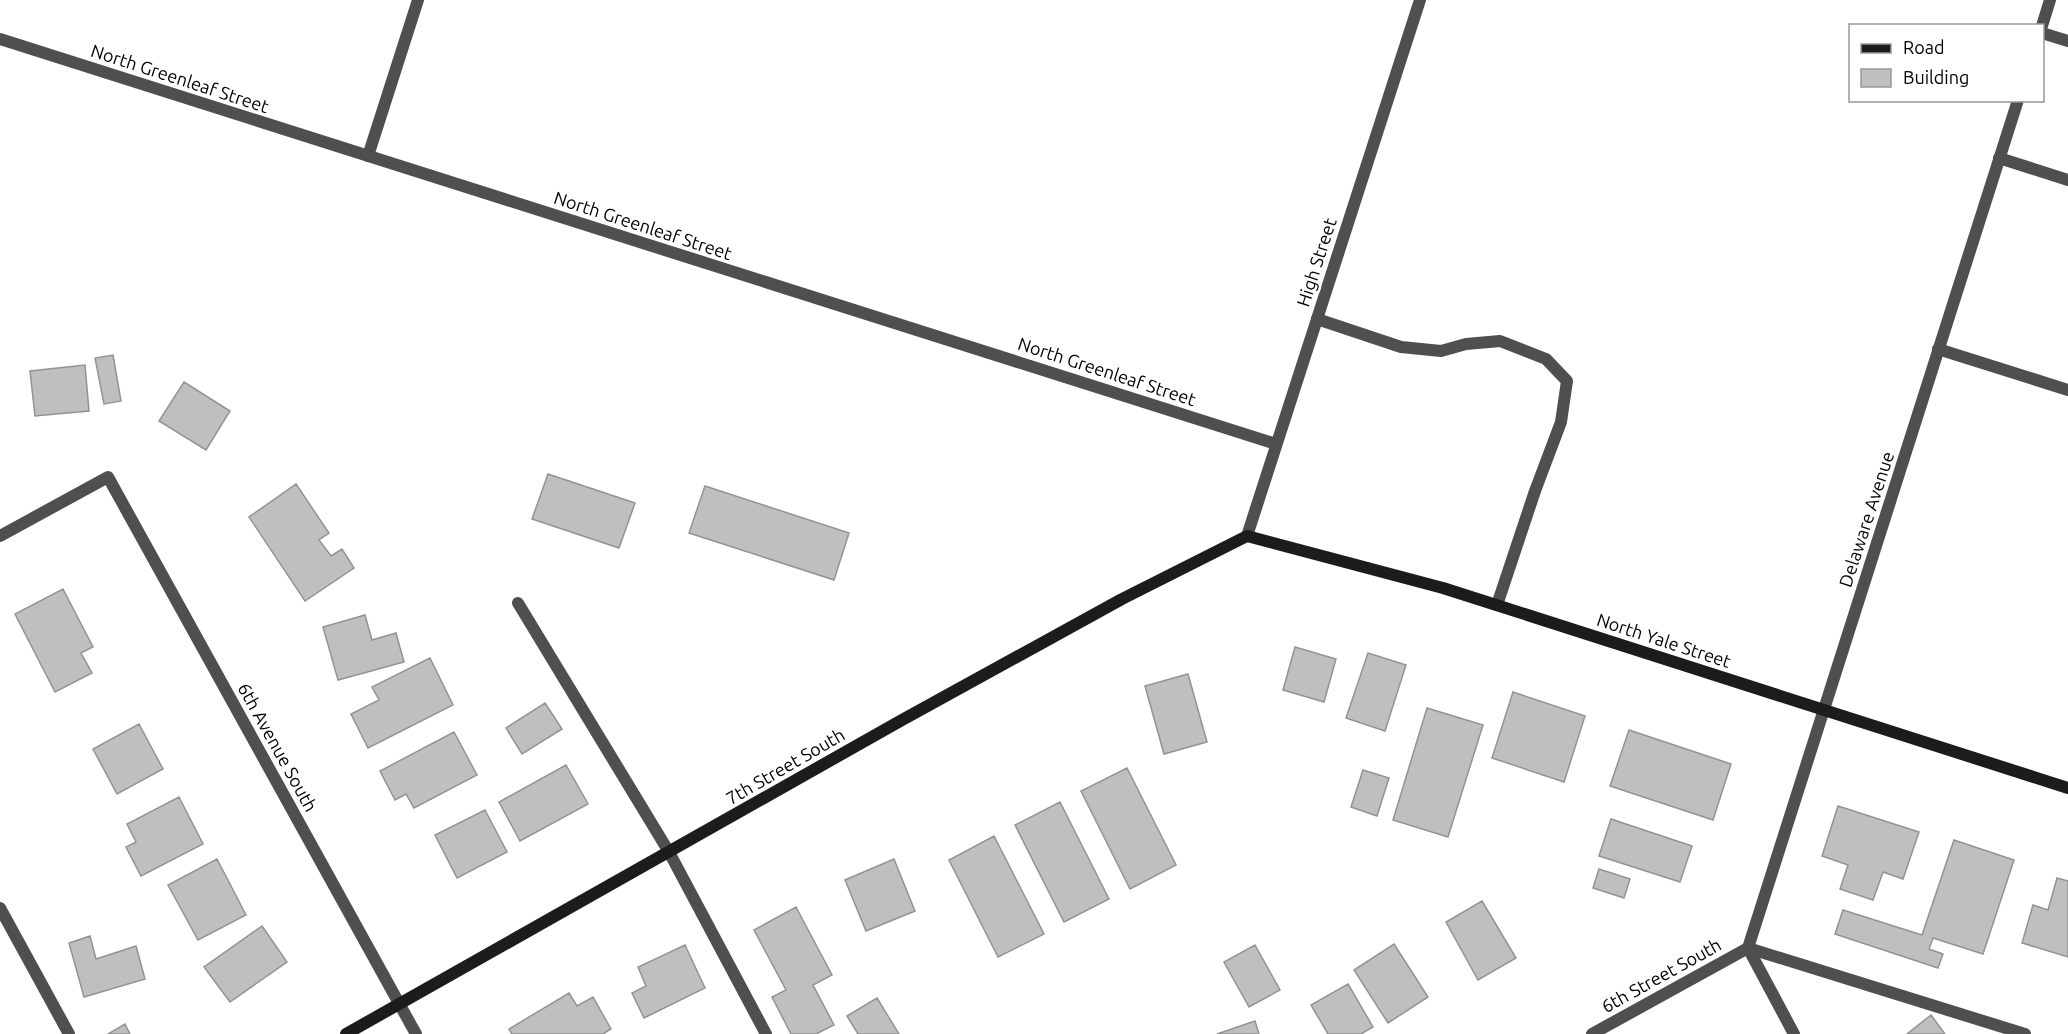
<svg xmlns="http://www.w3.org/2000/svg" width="2068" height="1034" viewBox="0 0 2068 1034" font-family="Ubuntu,sans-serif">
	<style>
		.building { fill: #bfbfbf; stroke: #939393; stroke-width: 1.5 }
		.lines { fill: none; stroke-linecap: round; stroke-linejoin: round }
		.service { stroke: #4f4f4f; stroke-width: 12 }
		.minor { stroke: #4f4f4f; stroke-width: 12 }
		.secondary { stroke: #1c1c1c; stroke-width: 12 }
		.labels { text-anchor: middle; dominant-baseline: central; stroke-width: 5; stroke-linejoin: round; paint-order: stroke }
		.street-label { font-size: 18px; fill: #000; stroke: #fff }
	</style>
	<rect width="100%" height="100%" fill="#fff"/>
	<!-- building -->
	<path class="building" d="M113,355L121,401L104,404L95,358Z
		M85,365L89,411L35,416L30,371Z
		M184,382L230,411L206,450L159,421Z
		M548,474L635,503L619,548L532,519Z
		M296,484L329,533L319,540L331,556L342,549L354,568L305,601L249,517Z
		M705,486L849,533L834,580L689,533Z
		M63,589L93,647L81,653L92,673L55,692L15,614Z
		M365,615L372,640L396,633L404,662L338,680L323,627Z
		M1295,647L1336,659L1324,702L1283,690Z
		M1368,653L1406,665L1385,731L1346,718Z
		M430,658L453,705L368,748L351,714L379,700L372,687Z
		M1188,674L1207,742L1164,754L1145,686Z
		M1513,692L1585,716L1564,782L1492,758Z
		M545,703L562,729L522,754L506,728Z
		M1427,708L1483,725L1448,837L1393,820Z
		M139,724L163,769L117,794L93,749Z
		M1629,730L1731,764L1713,820L1610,786Z
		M454,732L477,775L414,808L406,794L395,800L380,771Z
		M566,765L588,804L520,841L499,802Z
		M1127,768L1176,865L1130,889L1081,791Z
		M1363,770L1389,778L1377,816L1351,807Z
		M179,797L203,844L141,876L126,847L136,842L127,824Z
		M1060,802L1109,899L1064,922L1015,825Z
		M1838,806L1919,832L1903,879L1883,872L1873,900L1840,889L1848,865L1822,856Z
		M485,810L507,852L457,878L435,835Z
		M1611,819L1692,846L1680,882L1599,856Z
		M994,836L1044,934L998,957L949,860Z
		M1954,840L2014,860L1983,954L1933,938L1929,949L1943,954L1938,968L1835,934L1843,910L1922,935Z
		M217,859L246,915L198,940L168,885Z
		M894,859L915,911L866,931L845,880Z
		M1599,869L1630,879L1624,898L1593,888Z
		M2057,878L2068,881V957L2022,943L2033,905L2048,910Z
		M1482,901L1516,958L1478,980L1446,922Z
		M796,907L832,975L813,985L834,1025L816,1034H791L772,997L786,990L754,930Z
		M262,926L287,962L230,1002L204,967Z
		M90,936L96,959L136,946L145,979L84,997L69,943Z
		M1394,944L1428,997L1388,1023L1354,970Z
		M685,945L705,988L644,1018L632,993L646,986L638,967Z
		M1255,945L1280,990L1249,1007L1224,962Z
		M1348,984L1373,1027L1361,1034H1328L1311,1005Z
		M569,993L577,1006L593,997L611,1029L603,1034H512L509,1029Z
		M877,998L899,1034H858L847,1016Z
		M1931,1015L1945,1034H1907Z
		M1255,1021L1259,1034H1217Z
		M125,1024L130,1034H108Z"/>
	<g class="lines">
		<!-- service -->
		<path class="service" d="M2042,33L2068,41
			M368,156L418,0
			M1999,158L2068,180
			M1317,319L1401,347L1441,351L1466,344L1500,341L1546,359L1567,381L1561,422L1535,491L1497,605
			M1938,349L2068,390
			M518,603L669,852L766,1034
			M0,908L69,1034
			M1748,948L2025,1034"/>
		<!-- minor -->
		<path class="minor" d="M2042,26L2050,0
			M0,39L1276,444
			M0,536L108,477L416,1034
			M1247,536L1420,0
			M1748,948L2018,100
			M1748,948L1794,1034
			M1592,1034L1748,948"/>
		<!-- secondary -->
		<path class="secondary" d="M346,1034L902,720L1122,599L1247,536L1443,588L2068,788"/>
	</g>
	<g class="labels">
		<!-- street labels -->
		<g class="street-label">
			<text transform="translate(180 78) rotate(18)">North Greenleaf Street</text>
			<text transform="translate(643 225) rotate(18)">North Greenleaf Street</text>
			<text transform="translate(1316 262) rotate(-72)">High Street</text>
			<text transform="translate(1107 371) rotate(18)">North Greenleaf Street</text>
			<text transform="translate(1866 519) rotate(-72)">Delaware Avenue</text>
			<text transform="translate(1664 640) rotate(18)">North Yale Street</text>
			<text transform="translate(278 747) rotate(61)">6th Avenue South</text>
			<text transform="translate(785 766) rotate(-30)">7th Street South</text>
			<text transform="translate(1661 975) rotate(-29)">6th Street South</text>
		</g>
	</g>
	<!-- legend -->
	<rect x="1849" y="24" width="195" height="78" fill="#ffffff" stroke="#999999" stroke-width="1.5"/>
	<rect x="1861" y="44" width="30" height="9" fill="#1c1c1c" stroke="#999999" stroke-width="1.5"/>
	<text x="1903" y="54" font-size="18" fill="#000000">Road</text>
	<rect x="1861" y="69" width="30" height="18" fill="#bfbfbf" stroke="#999999" stroke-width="1.5"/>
	<text x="1903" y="84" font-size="18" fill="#000000">Building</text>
</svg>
